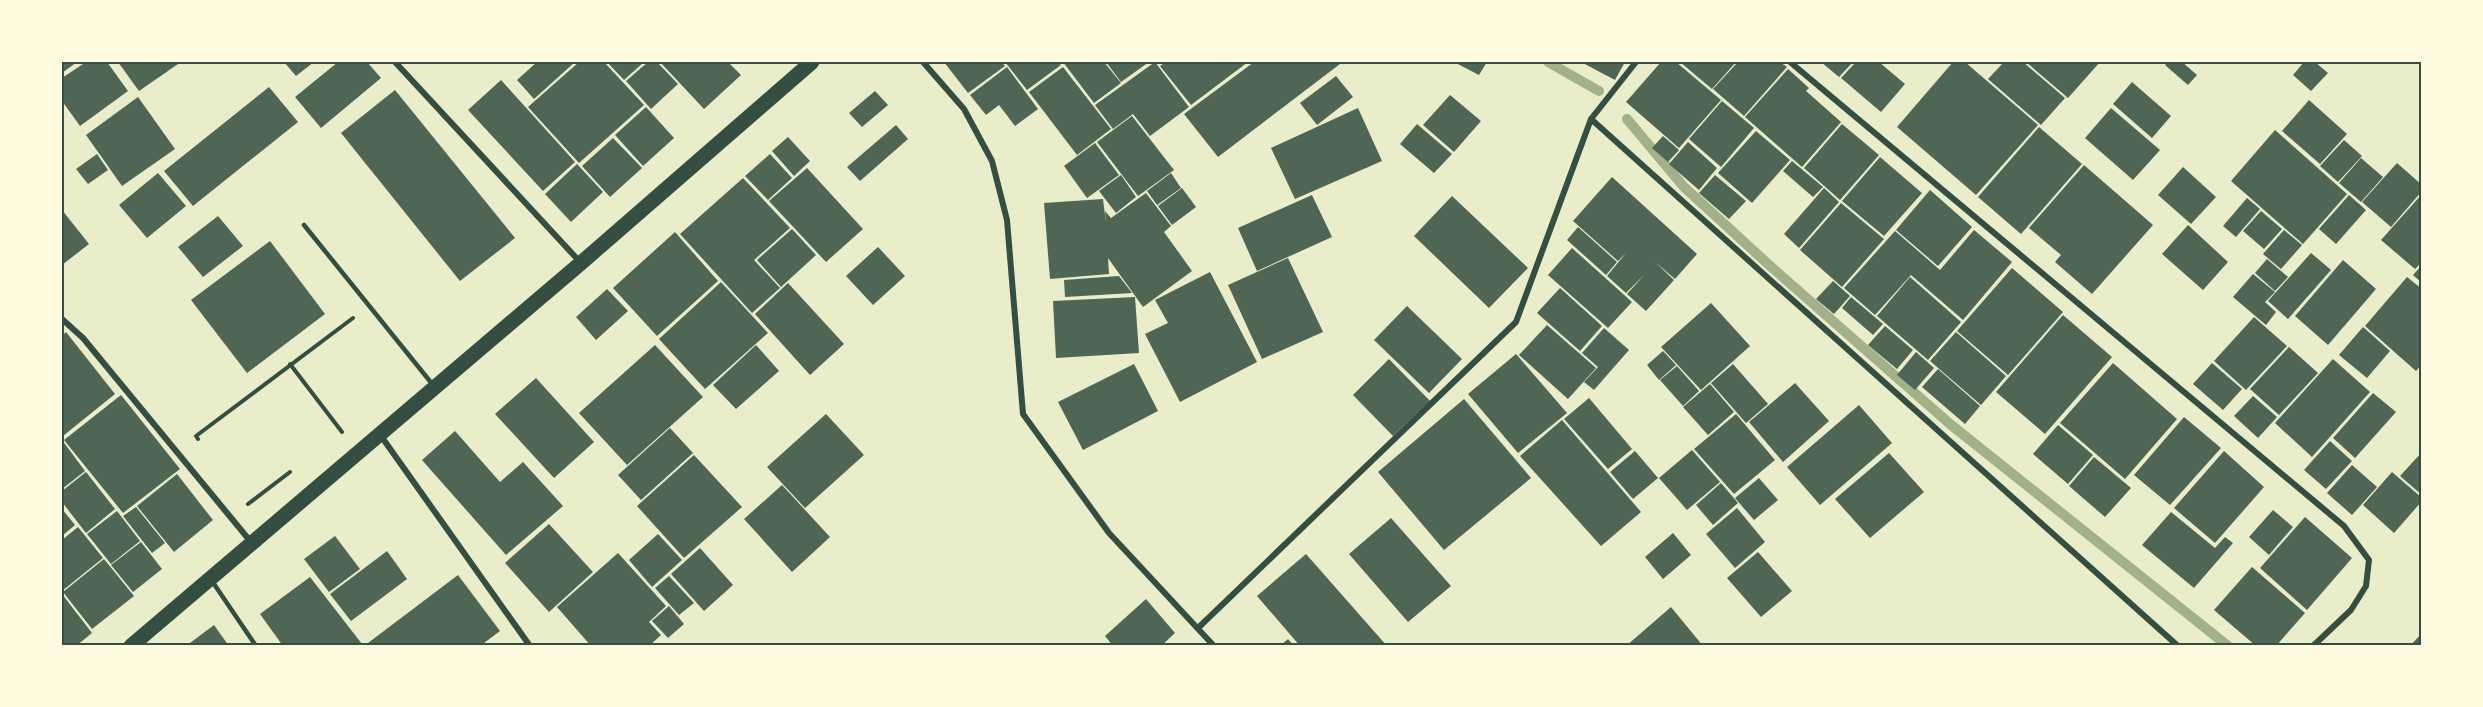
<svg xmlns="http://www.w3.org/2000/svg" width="2483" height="707" viewBox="0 0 2483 707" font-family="'Alegreya Sans',sans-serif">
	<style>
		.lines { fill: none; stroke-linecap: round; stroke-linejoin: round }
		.stream { stroke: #a3b18a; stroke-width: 10 }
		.building { fill: #4f6655 }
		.path { stroke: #344e41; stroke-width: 4 }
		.service { stroke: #344e41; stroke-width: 4.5 }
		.minor { stroke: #344e41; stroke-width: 6 }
		.primary { stroke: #344e41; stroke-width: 15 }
		.neatline { fill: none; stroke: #344e41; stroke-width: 2 }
	</style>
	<rect width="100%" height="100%" fill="#e9edc9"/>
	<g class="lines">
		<!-- stream -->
		<path class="stream" d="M1548,62L1599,91
			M1627,119L1684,187L1768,264L1950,424L2228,646"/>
	</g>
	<!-- building -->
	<path class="building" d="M62,62H77L62,73Z
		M86,62H107L128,91L80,126L62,101V78Z
		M118,62H177L178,64L139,91Z
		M284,62H314L296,76Z
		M338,62H367L381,78L321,128L295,97Z
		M537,62H575L534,99L517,80Z
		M579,62H604L644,105L579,163L528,107Z
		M607,62H644L624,80Z
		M648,62H657L678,84L651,109L626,81Z
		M660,62H728L741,75L704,109Z
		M944,62H1002L1005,66L968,93Z
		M1005,62H1058L1061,65L1027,90Z
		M1063,62H1104L1121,83L1094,103Z
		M1106,62H1149L1121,82Z
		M1155,62L1189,107L1150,136L1133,114L1113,129L1095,105Z
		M1166,62H1248L1191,105L1160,66Z
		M1254,62H1338L1340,64L1218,157L1184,114Z
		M1454,62H1487L1479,75Z
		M1581,62H1625L1615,80Z
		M1661,62H1676L1721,100L1679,148L1626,102Z
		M1680,62H1736L1712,89Z
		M1738,62H1780L1787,67L1744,116L1713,89Z
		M1821,62H1853L1839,77Z
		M1856,62H1879L1905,84L1881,112L1841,78Z
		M1953,62H1965L2038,125L1976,195L1897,127Z
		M2004,62H2023L2065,98L2041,125L1988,79Z
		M2026,62H2100L2068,98Z
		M2168,62H2182L2197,75L2188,85L2165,65Z
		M2304,62H2315L2328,73L2311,91L2293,75Z
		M1007,67L1038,109L1015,126L999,105L986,115L970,95Z
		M1063,67L1111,129L1077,155L1029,92Z
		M1788,69L1809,88L1806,91L1841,122L1802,167L1745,117Z
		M1336,76L1353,97L1317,125L1300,103Z
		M501,80L575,162L543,191L468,110Z
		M2132,82L2171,116L2152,138L2113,104Z
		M269,87L298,122L193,206L164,171Z
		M395,90L515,238L460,281L341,133Z
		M875,91L888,105L862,127L849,113Z
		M1450,95L1481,121L1454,152L1423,125Z
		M138,97L175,149L122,186L86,135Z
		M2309,100L2347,134L2320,164L2282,131Z
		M1722,101L1754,128L1721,167L1689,139Z
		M646,107L674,138L643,166L615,135Z
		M1358,108L1382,161L1295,199L1271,148Z
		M2111,108L2160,150L2133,180L2085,138Z
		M1132,116L1174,170L1138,196L1097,142Z
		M1417,124L1452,154L1434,173L1400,144Z
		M1842,124L1879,155L1840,200L1804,168Z
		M896,125L908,139L860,181L847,167Z
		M2039,127L2082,164L2021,234L1978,197Z
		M2275,130L2347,194L2303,244L2231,181Z
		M1756,131L1790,160L1752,203L1718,173Z
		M1663,136L1679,150L1668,162L1652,148Z
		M788,137L810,161L794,176L772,151Z
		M613,138L642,168L610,197L582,166Z
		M2344,140L2362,156L2338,182L2320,166Z
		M1688,142L1717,168L1699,190L1669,164Z
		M1095,143L1119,175L1087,198L1064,166Z
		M97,154L108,170L88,184L76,169Z
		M770,154L792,178L768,200L745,176Z
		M1880,157L1922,193L1884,236L1842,201Z
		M2361,158L2383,177L2361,202L2339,183Z
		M1792,161L1823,187L1813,197L1783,171Z
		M2397,163L2422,185V191L2391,227L2362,202Z
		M577,164L603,192L571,222L545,194Z
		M2084,165L2153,225L2092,294L2055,262L2061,255L2029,228Z
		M2183,167L2216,197L2191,224L2158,195Z
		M807,168L863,229L826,262L769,201Z
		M158,173L186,206L147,238L119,205Z
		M1171,173L1181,188L1157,205L1147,191Z
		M1121,175L1136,197L1116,213L1099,191Z
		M1715,175L1746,201L1729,219L1699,193Z
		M1612,177L1697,254L1675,279L1655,262L1674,280L1646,311L1627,294L1645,274L1626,293L1607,276L1626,253L1618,261L1573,221Z
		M743,178L790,228L754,260L780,288L752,313L680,234Z
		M1182,188L1196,207L1172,225L1158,206Z
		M1824,188L1839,202L1799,248L1784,234Z
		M1930,190L1972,227L1938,266L1896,230Z
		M1146,193L1171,226L1164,232L1192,271L1143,307L1108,258L1109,274L1050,279L1044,203L1103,199L1106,223L1105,211L1111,218Z
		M2422,194V262L2415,269L2381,240Z
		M1312,195L1332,237L1257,271L1238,228Z
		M2349,195L2366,210L2336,244L2319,229Z
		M1452,196L1528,268L1489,308L1414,236Z
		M2247,198L2260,209L2236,237L2223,226Z
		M1841,203L1884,239L1842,287L1800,250Z
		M62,210L89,244L62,265Z
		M2261,211L2282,229L2264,249L2243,231Z
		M218,216L243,246L203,277L178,247Z
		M2188,225L2228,262L2203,290L2162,254Z
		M1578,227L1617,262L1606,275L1567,240Z
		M792,229L816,255L781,287L757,260Z
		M1974,230L2012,262L1963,320L1911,275L1875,315L1844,288L1895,231L1940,270Z
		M2284,230L2302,245L2281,269L2263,254Z
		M675,232L718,281L657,336L613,288Z
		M270,241L325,314L247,373L191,300Z
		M878,247L905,276L873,305L846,276Z
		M1572,248L1632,302L1608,328L1548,275Z
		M2311,253L2331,270L2288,319L2268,301Z
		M1288,258L1323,332L1262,359L1228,285Z
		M2267,259L2288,277L2275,291L2255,273Z
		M2343,260L2376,289L2328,345L2295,316Z
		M2422,265V283L2413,275Z
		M2012,268L2063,312L2008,375L1957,331Z
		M1210,272L1257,362L1180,402L1145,334L1168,323L1155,300Z
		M2253,274L2275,292L2265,302L2276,312L2266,325L2233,297Z
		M1119,276L1132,293L1065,297L1064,280Z
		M1910,277L1961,322L1928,360L1877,316Z
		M2407,277L2422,289V364L2416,371L2365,326Z
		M1833,281L1850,296L1834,314L1816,299Z
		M721,282L768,333L705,389L659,339Z
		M788,283L844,344L810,375L755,314Z
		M1560,288L1602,326L1580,351L1537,313Z
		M607,289L628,311L596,340L576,317Z
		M1135,297L1139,353L1056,358L1053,301Z
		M1851,297L1883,324L1873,335L1842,308Z
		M1711,303L1750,346L1701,390L1661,347Z
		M1407,306L1462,359L1429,393L1374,340Z
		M2063,315L2112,357L2045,434L1996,392Z
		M2254,317L2287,346L2246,390L2214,361Z
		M1547,325L1596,368L1568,399L1519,355Z
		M1885,326L1913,350L1897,369L1868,345Z
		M2363,327L2390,351L2367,378L2339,355Z
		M1604,328L1629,350L1594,390L1584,382L1598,367L1582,353Z
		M66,332L115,394L63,436L62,336Z
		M1956,332L2006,376L1981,405L1930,361Z
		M655,345L703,397L627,465L579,413Z
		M756,345L779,371L736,409L713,385Z
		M2289,347L2318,373L2279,415L2250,389Z
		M1663,351L1676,365L1659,380L1647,365Z
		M1916,352L1934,368L1915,390L1897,375Z
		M1516,354L1567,413L1518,453L1468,394Z
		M1389,359L1430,401L1393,436L1353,395Z
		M2333,359L2370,392L2312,457L2275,423Z
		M2113,363L2177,419L2125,479L2060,423Z
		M2212,363L2242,389L2223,410L2193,384Z
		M1134,364L1158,411L1083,450L1058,402Z
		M1733,364L1768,404L1746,423L1711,383Z
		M1677,366L1699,391L1683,406L1660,380Z
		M1938,369L1980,406L1965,424L1922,387Z
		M536,378L594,442L554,478L495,414Z
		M1795,383L1829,421L1783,462L1749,422Z
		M1710,384L1734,412L1708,435L1683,407Z
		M2373,393L2396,412L2355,458L2333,438Z
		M121,395L180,469L123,513L64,440Z
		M2253,396L2277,417L2258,438L2234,416Z
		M1589,398L1632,449L1608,469L1564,419Z
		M1464,399L1531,478L1444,550L1378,472Z
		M1859,405L1892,443L1820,505L1787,467Z
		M826,414L864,455L805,508L767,467Z
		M1736,414L1775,460L1734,494L1694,449Z
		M2184,417L2221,448L2170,505L2134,475Z
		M1562,420L1641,512L1601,546L1520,456Z
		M2058,425L2093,455L2068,484L2033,454Z
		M670,428L693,453L641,500L618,475Z
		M455,431L500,482L523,462L563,506L506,555L422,460Z
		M62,440L85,471L62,489Z
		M2330,441L2352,461L2326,489L2304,470Z
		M1692,450L1720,482L1687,510L1659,478Z
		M1635,451L1658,478L1633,499L1610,472Z
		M2224,451L2264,487L2215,543L2174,508Z
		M2422,452V495L2400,476Z
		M1889,453L1924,492L1870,538L1835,499Z
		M694,455L742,507L684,558L637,506Z
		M2094,457L2131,488L2105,517L2069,486Z
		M2352,465L2377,487L2352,515L2327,493Z
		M86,472L115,509L86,533L62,502V491Z
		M2392,472L2422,498V501L2394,533L2363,505Z
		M177,474L213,520L174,552L137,506Z
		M1759,478L1778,500L1754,520L1735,498Z
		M1721,483L1738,503L1713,525L1696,505Z
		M782,485L830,537L792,572L744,519Z
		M136,507L165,543L152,553L123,516Z
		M1737,508L1765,542L1735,568L1706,534Z
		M62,509L75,525L62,536Z
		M2273,510L2293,527L2269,555L2249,537Z
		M117,511L140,541L111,564L87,534Z
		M2171,512L2215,548L2225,537L2233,543L2194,588L2142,545Z
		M2305,517L2352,558L2307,610L2260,568Z
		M1391,518L1451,586L1408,622L1349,554Z
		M549,524L593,572L549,612L505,563Z
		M78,527L103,558L62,591V540Z
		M1673,533L1691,555L1663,579L1645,557Z
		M658,534L682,560L652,587L629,560Z
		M335,536L360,569L329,592L304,559Z
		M141,542L162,569L133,592L111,565Z
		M700,548L733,585L704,611L671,574Z
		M387,551L407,579L351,621L330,594Z
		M1758,552L1792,591L1761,617L1727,578Z
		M618,553L666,606L649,622L661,635L649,646H591L557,607Z
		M1306,554L1387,646H1300L1257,596Z
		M104,559L134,596L92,629L63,592Z
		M2252,567L2305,613L2276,646H2256L2214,610Z
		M458,575L500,631L480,646H364Z
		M669,576L694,603L679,615L655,588Z
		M310,577L362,644L283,646L260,614Z
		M62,594L92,633L76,646H62Z
		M1146,599L1175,633L1161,646H1113L1105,636Z
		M669,606L684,624L668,638L652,621Z
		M1671,607L1703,646H1626Z
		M214,625L229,646H186Z
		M2422,633V646H2410Z
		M1288,639L1294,646H1280Z"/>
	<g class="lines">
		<!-- path -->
		<path class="path" d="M290,364L342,432
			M198,439L196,436L353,318
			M248,504L290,472"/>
		<!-- service -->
		<path class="service" d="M304,225L433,385
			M212,581L256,646"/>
		<!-- minor -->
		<path class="minor" d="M395,62L581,263
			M923,62L964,109L992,161L1007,220L1023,414L1109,533L1214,646
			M1790,62L2344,526L2369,560L2366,586L2351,610L2313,646
			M1591,119L2178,646
			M62,319L83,338L251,542
			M381,436L530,646
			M1198,628L1516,322L1591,119L1636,62"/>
		<!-- primary -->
		<path class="primary" d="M131,646L581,263L812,62"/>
	</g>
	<!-- border -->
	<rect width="2483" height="707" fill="none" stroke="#fefae0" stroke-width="126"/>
	<rect x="63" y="63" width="2357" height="581" class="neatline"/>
</svg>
